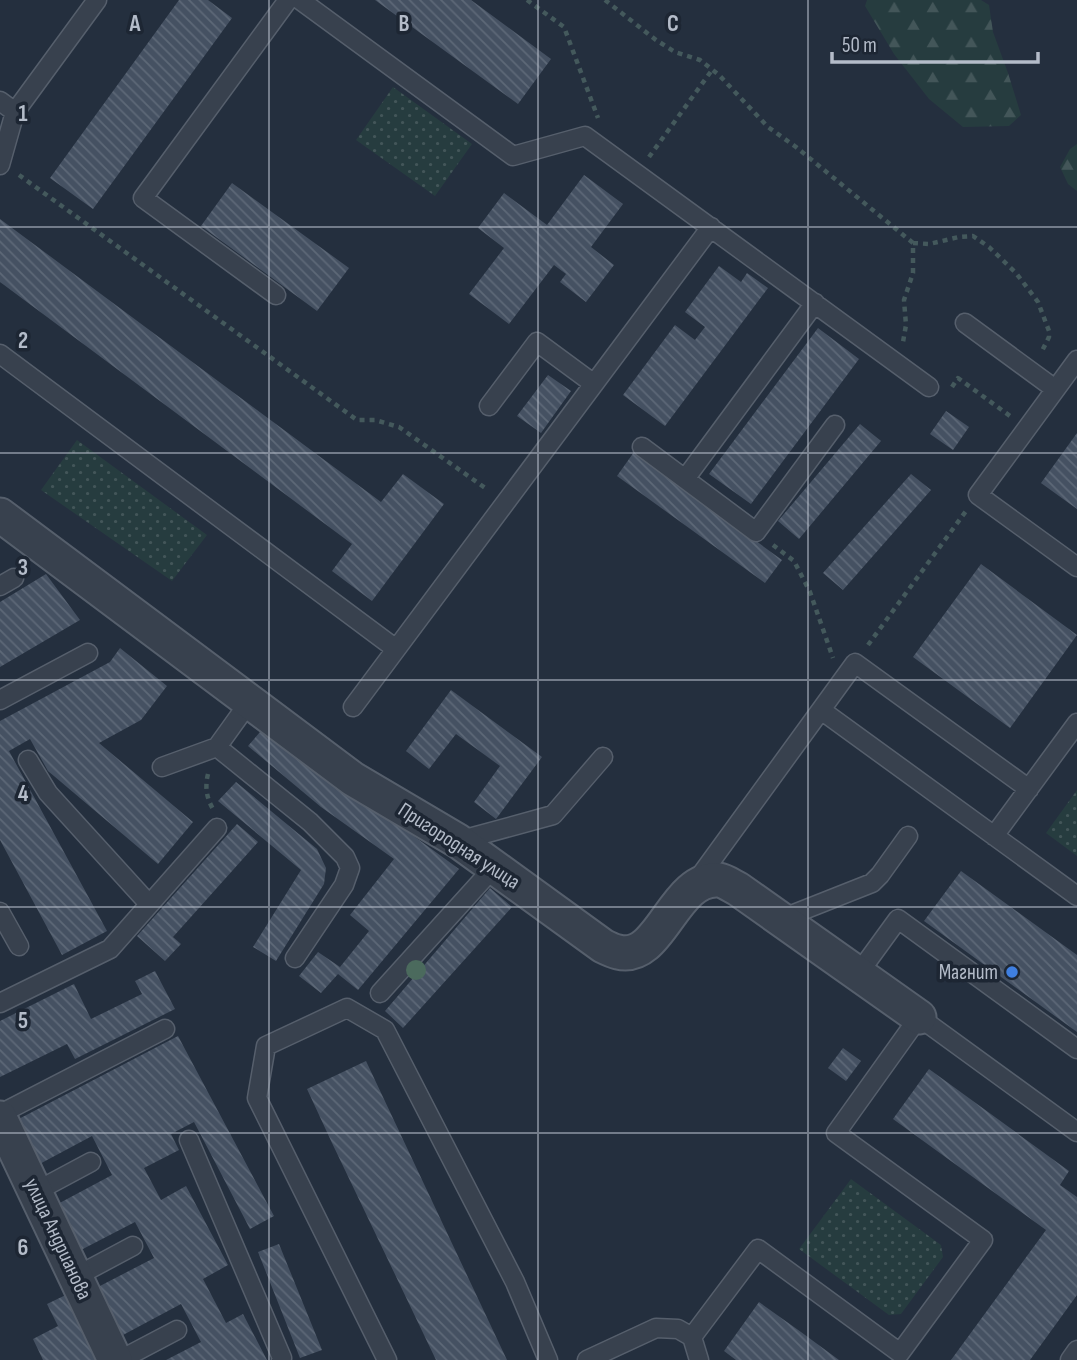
<svg xmlns="http://www.w3.org/2000/svg" width="1077" height="1360" viewBox="0 0 1077 1360" font-family="'Sofia Sans Condensed',sans-serif">
	<style>
		.green { fill: url(#green-dots) }
		.forest { fill: url(#forest-firs) }
		.building { fill: url(#building-back-hatch) }
		.lines { fill: none; stroke-linecap: round; stroke-linejoin: round }
		.service-casing { stroke: #565f6c; stroke-width: 21 }
		.minor-casing { stroke: #565f6c; stroke-width: 37 }
		.path { stroke: #44595c; stroke-width: 4.5; stroke-dasharray: 5 5; stroke-linecap: butt }
		.service { stroke: #38414e; stroke-width: 18 }
		.minor { stroke: #38414e; stroke-width: 33 }
		.tree { fill: #4b6a5d }
		.grid { fill: none; stroke: #b4bcc9; stroke-width: 2; stroke-opacity: 0.55 }
		.shop-dot { fill: #3f7fe0; stroke: #1d2633; stroke-width: 2.5 }
		.labels { text-anchor: middle; dominant-baseline: central; stroke-width: 7; stroke-linejoin: round; paint-order: stroke }
		.street-label { font-size: 21px; fill: #b4bcc9; stroke: #1d2633 }
		.poi-label { font-size: 21px; fill: #b4bcc9; stroke: #1d2633; text-anchor: end }
		.grid-label { font-size: 23px; text-anchor: middle; font-weight: bold; fill: #b4bcc9; stroke: #1d2633; stroke-width: 7; stroke-linejoin: round; paint-order: stroke }
	</style>
	<defs>
		<pattern id="green-dots" width="8" height="8" patternUnits="userSpaceOnUse" patternTransform="scale(1.75)"><rect width="8" height="8" fill="#263c3f"/><path d="M2 2h.1M6 6h.1" fill="none" stroke="#435659" stroke-width="1.8" stroke-linecap="round"/></pattern>
		<pattern id="forest-firs" width="22" height="20" patternUnits="userSpaceOnUse" patternTransform="scale(1.75)"><rect width="22" height="20" fill="#263c3f"/><path d="M5 1l3.5 6h-7zM16 11l3.5 6h-7z" fill="#435659"/></pattern>
		<pattern id="building-back-hatch" width="6" height="6" patternUnits="userSpaceOnUse" patternTransform="scale(1.75)"><rect width="6" height="6" fill="#455162"/><path d="M-1 5l2 2M0 0l6 6M5-1l2 2" fill="none" stroke="#5d6877"/></pattern>
	</defs>
	<rect width="100%" height="100%" fill="#242f3e"/>
	<!-- green -->
	<path class="green" d="M393,87L472,144L435,196L356,140Z
		M77,440L207,535L172,581L41,490Z
		M1077,790V856L1046,833Z
		M851,1179L941,1245L943,1257L901,1314L889,1315L799,1249Z"/>
	<!-- forest -->
	<path class="forest" d="M867,0H981L989,5L993,32L1008,73L1021,115L1009,126L963,127L929,99L894,54L865,6Z
		M1077,144V191L1068,184L1060,167L1070,149Z"/>
	<!-- building -->
	<path class="building" d="M179,0H208L232,18L93,209L50,178Z
		M375,0H471L551,59L518,104Z
		M584,175L623,204L591,247L614,265L586,302L560,282L566,274L554,265L509,324L469,294L504,248L478,228L504,193L547,225Z
		M232,183L349,268L317,311L201,226Z
		M0,219L381,502L403,474L444,504L372,601L332,571L352,544L0,282Z
		M719,266L741,282L747,273L768,288L665,426L623,395L675,325L695,340L705,327L685,312Z
		M818,328L859,359L751,504L709,474Z
		M548,375L571,391L541,433L517,416Z
		M946,411L969,427L953,450L930,434Z
		M860,424L881,441L799,539L778,521Z
		M1077,433V509L1041,483Z
		M634,452L782,560L765,583L617,476Z
		M911,474L931,490L843,590L823,573Z
		M981,564L1077,635L1010,728L913,657Z
		M46,574L80,620L0,667V602Z
		M120,648L167,686L141,720L99,743L193,822L158,864L48,771L30,739L9,751L107,931L62,955L0,840V721L110,662Z
		M451,690L542,757L496,819L474,802L500,766L456,734L429,769L406,751Z
		M266,725L344,789L415,837L459,869L358,990L338,974L321,993L299,976L318,952L340,967L369,931L350,915L394,859L321,807L248,746Z
		M236,782L317,849L326,868L324,884L276,961L253,947L301,870L218,801Z
		M237,824L258,842L173,937L181,944L165,961L137,936Z
		M961,871L1077,955V1032L924,921Z
		M490,888L512,907L403,1028L385,1011Z
		M155,971L175,1009L75,1059L67,1044L0,1077V1021L74,984L91,1019L142,994L135,981Z
		M178,1036L274,1216L250,1229L194,1122L171,1134L179,1150L144,1168L161,1200L186,1186L228,1265L203,1279L226,1323L243,1314L267,1360H166L201,1342L181,1304L123,1335L98,1287L154,1258L135,1222L79,1251L54,1206L112,1175L92,1136L34,1167L11,1123Z
		M843,1048L861,1061L846,1081L828,1068Z
		M366,1061L507,1360H436L332,1143L307,1089Z
		M929,1069L1069,1171L1060,1185L1077,1197V1295L1030,1360H951L1046,1230L893,1119Z
		M279,1244L322,1350L300,1358L258,1252Z
		M72,1292L106,1360H43L33,1339L58,1326L47,1304Z
		M759,1302L801,1332L839,1360H736L724,1351Z"/>
	<g class="lines">
		<defs>
			<path id="service" d="M300,0L513,156L585,136L929,387
				M0,101L15,112L97,0
				M0,165L15,112
				M276,295L143,198L288,0
				M965,323L1055,389
				M0,354L396,649
				M1077,360L978,495L1077,567
				M489,406L537,342L594,384
				M642,447L756,532L835,425
				M685,479L815,303
				M0,586L14,578
				M0,700L88,653
				M353,707L711,227
				M821,710L1077,896
				M217,747L310,822L345,857L350,868L344,885L295,958
				M28,760L48,793L149,904
				M162,767L217,747L250,701
				M994,836L1077,723
				M458,841L553,815L603,757
				M695,883L855,663L1029,789
				M0,912L19,946
				M781,919L872,883L880,875L908,836
				M858,974L898,919L1077,1049
				M380,993L495,866
				M0,1003L110,949L217,828
				M0,1114L165,1029
				M189,1140L282,1358L281,1360
				M35,1192L91,1162
				M75,1277L133,1246
				M692,1337L758,1249L900,1353L983,1240L836,1133L919,1017L1077,1132
				M120,1360L177,1330
				M387,1360L257,1098L266,1046L347,1008L385,1030L515,1282L548,1360
				M587,1360L656,1328L678,1329L692,1337L699,1360
				M1070,1360L1077,1350"/>
			<path id="minor" d="M0,515L353,779L458,841L603,946C607,948 613,951 618,952C661,963 673,876 719,880C725,881 732,886 738,889L919,1017
				M0,1118L115,1360"/>
		</defs>
		<!-- service casing -->
		<use href="#service" class="service-casing"/>
		<!-- minor casing -->
		<use href="#minor" class="minor-casing"/>
		<!-- path -->
		<path class="path" d="M527,0L564,27L598,118
			M605,0L656,40L675,52L700,60L719,75L768,127L796,147L913,243V273L904,300L906,325L903,342
			M649,157L712,70
			M19,175L357,420H375L399,427L488,490
			M913,243L929,244L959,237L973,236L989,247L1016,273L1038,302L1049,331V337L1041,353
			M952,387L958,378L1010,416
			M773,545L794,561L810,592L833,658
			M868,645L966,511
			M208,774C205,786 206,797 213,809"/>
		<!-- service -->
		<use href="#service" class="service"/>
		<!-- minor -->
		<use href="#minor" class="minor"/>
	</g>
	<!-- trees -->
	<circle class="tree" cx="416" cy="970" r="10"/>
	<!-- grid -->
	<path class="grid" d="M269,0V1360M538,0V1360M808,0V1360M0,227H1077M0,453H1077M0,680H1077M0,907H1077M0,1133H1077"/>
	<!-- markers -->
	<circle class="shop-dot" cx="1012" cy="972" r="7"/>
	<g class="labels">
		<!-- street labels -->
		<g class="street-label">
			<text transform="translate(459 846) rotate(33)">Пригородная улица</text>
			<text transform="translate(58 1239) rotate(65)">улица Андрианова</text>
		</g>
		<!-- poi labels -->
		<g class="poi-label">
			<text x="998" y="972">Магнит</text>
		</g>
	</g>
	<g class="grid-label">
		<text x="135" y="31">A</text>
		<text x="404" y="31">B</text>
		<text x="673" y="31">C</text>
		<text x="23" y="121">1</text>
		<text x="23" y="348">2</text>
		<text x="23" y="575">3</text>
		<text x="23" y="801">4</text>
		<text x="23" y="1028">5</text>
		<text x="23" y="1255">6</text>
	</g>
	<!-- scale -->
	<path d="M832 52v10h206v-10" fill="none" stroke="#b4bcc9" stroke-width="3.5"/>
	<text x="842" y="52" font-size="21" fill="#b4bcc9" stroke="#1d2633" stroke-width="5" paint-order="stroke">50 m</text>
</svg>
